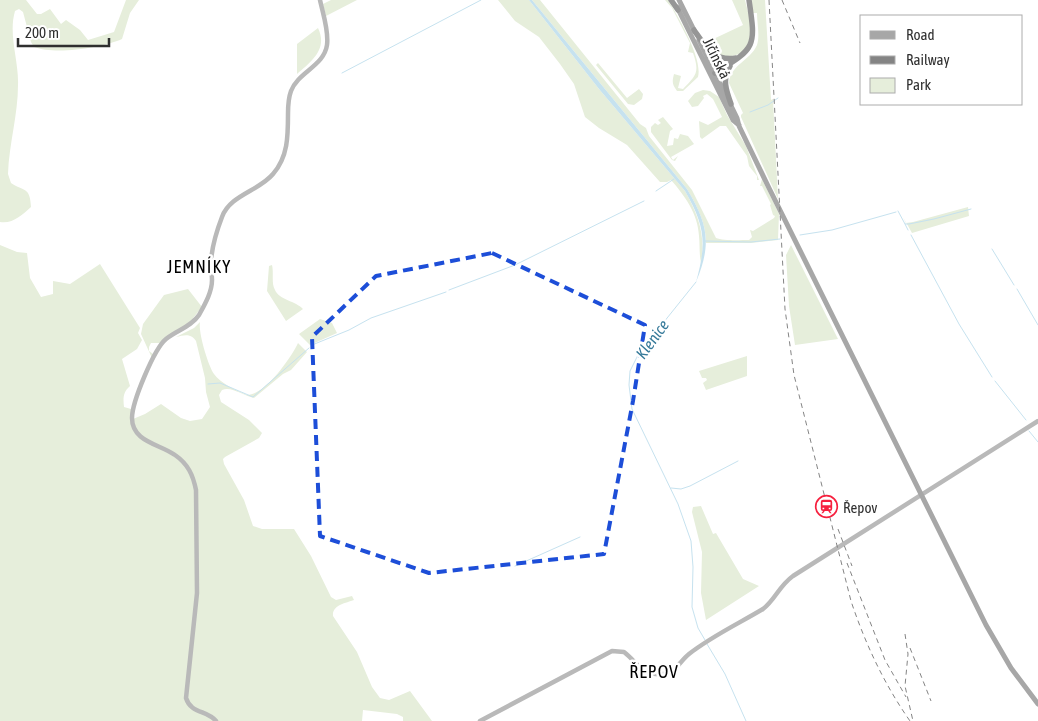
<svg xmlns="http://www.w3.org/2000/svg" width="1038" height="721" viewBox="0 0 1038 721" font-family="'Asap Condensed',sans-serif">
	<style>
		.green { fill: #e6eedb }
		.water { fill: #c6e2ef }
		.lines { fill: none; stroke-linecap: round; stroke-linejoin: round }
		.stream { stroke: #c6e2ef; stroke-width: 1 }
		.secondary { stroke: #b9b9b9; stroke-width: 4.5 }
		.primary { stroke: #a7a7a7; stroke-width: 5 }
		.highway { stroke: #969696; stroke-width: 5.5 }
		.rail { stroke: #848484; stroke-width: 1; stroke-dasharray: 5 4; stroke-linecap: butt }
		.marked { fill: none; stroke: #1d4ed8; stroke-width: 4; stroke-dasharray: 10 6; stroke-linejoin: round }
		.labels { text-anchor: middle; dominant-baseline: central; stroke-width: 5; stroke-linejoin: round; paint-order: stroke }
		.street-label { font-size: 15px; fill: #2f2f2f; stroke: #fff }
		.poi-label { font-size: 15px; fill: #2f2f2f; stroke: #fff; text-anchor: start }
		.water-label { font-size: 16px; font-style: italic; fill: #357999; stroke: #fff }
		.quarter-label { font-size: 18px; letter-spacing: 1px; fill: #000; stroke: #fff }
	</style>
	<rect width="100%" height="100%" fill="#fff"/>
	<!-- green -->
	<path class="green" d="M0,0H26L37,14H41L50,9L61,24L66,20L80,30L88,40L114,32L126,0H139L130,13L122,39C102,48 55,55 34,47L31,42L23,12L19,9L15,11C8,35 19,61 18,85C18,115 9,144 8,174L11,183C24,192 30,186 31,207C22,215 13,224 0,222Z
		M331,0H357L326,16L323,4Z
		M498,0H529L599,89L685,191C698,214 706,236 701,263C699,254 700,245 699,236C698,214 685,196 671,180L667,182H660L627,145L599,128L585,117L574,84L560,64L539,37L515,21Z
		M532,0H540L640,124L646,128L649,136L692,190L716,238C723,241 740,240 749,240L752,237L750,230L753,231L774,218L775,216L773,215L770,205L771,204L762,186H760L762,179L779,214L778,240L751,243H706C706,223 697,206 687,189Z
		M665,0H668C678,16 703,59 698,77L683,91H677C672,84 672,82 674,74L681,76L678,88L683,89C696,75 700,73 693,53L688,52L690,43L672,8Z
		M732,0H745C748,12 753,28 750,40C747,54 730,60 718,54C713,51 710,46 707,42L743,25Z
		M749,0H765L771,100L773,99L778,199L741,117V115L743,113L729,83C731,64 750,61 757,45C760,36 757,23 757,13H751Z
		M318,28C328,49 312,61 297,74V44Z
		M598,63L627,98L639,89L643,94L642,99L634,105L628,104L596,65Z
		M703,90L710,91L719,97L727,115L746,146L759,180H757V176L749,166L747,156L726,126H720L702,139L700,137L699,121L708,125L722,117L713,99L707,94L703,96L704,98L698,106L692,107L688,101L695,93Z
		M663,117L673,129L670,131L667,146L673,145L674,138L678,139L680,134L688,136L694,144L671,157L673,160L678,156L675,161L672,160L651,132V127L655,123L658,125L661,123L658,120Z
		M968,207L969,216L912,233L903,217L906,223L913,222Z
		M0,245L17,252L27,253L30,278L41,297L53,294V281L70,284L100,264L140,328L138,333L142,340L137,349L122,359L130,386C123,392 123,398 124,407L131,409L133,419L145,414L161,404L181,418L190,421L202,419L210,407L206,392L205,378L196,341C191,333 184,335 176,337L194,328L200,322C198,332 208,365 214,374C220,383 237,391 247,395C265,395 291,358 298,343L307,352L291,370L283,374L254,398C243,396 232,386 222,390L219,395L221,402L249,420L262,433L259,438L225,457L223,459L224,464L244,500L253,526L262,529H294L311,556L331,597L336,600L352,596L354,600C346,603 332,605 333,616L357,652L372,687L380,698L389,700L410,691L432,721H403V717L397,714L363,710L362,721H0Z
		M791,245L838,339L795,345L789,306L786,255Z
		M272,265C274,273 271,283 275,290C279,300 296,301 303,309L286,321L267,291L269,266Z
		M188,289L202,307L190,322L160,343H151L149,347V351L153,354L152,358L141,334L143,324L164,295Z
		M320,319L332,323L337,333L310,345L299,334Z
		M747,356V376L706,390L703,383L707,380L706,378H702L699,371Z
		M701,506L713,534L716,533L743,579L759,586L706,620L701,593L702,552L692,512L693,507Z"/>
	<!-- water -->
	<path class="water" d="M529,0H532L687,189C708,224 712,244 696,282C707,243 705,226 685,191L599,89Z"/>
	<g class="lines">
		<!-- stream -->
		<path class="stream" d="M342,73L481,0
			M750,112L768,105L778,98
			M656,191L674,179
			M898,211L905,224H909L934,219L971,209
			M905,224L908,230
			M800,235L832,230L896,212
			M911,235L959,324L992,377
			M705,241L751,242L780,239
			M992,249L1014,285
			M696,282L639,353L630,371L629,385L632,409L678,504L691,541L693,567L692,607L698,628L705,640
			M1017,289L1038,325
			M449,290L515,265L644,201
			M312,345L349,330L371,318L446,292
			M995,381L1026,420
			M208,384L220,383L253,397L309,348
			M1029,431L1038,442
			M671,488L681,489L690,486L738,461
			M515,566L580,537
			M707,644L725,674L746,721"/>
		<!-- secondary -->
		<path class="secondary" d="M216,721C207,710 191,714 186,698L197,593L196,490C193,475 188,464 175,455C160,444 132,442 132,418C132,402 154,349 166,339C177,330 191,327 199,315C205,304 212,292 212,280C212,273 210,267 211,261C212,247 217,230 222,217C230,195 259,191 273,174C288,157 288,136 288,114C288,106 288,99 291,91C298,72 324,66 327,45C329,31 323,14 320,0
			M480,721L612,651L624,652C638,663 641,675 662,674C675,674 680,661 689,654C712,636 738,624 763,609C775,600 779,586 793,576L1038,421"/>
		<!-- primary -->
		<path class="primary" d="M679,0L695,32
			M677,7L733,120L739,125
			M699,40L737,118L739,126L769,188L986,625L1011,668L1038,704"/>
		<!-- highway -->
		<path class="highway" d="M671,0L678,10
			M694,30C705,46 714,62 736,58
			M730,66C722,79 726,90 731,104
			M715,73C756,48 756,47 749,0"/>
		<!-- rail -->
		<path class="rail" d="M769,0L785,309L794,375L851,601C865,643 884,684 910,721
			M782,0L800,43
			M838,529L852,566
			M847,563L885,660L906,697
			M905,634L908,654L905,686L913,721
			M910,648L931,701"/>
	</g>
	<!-- marked area -->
	<path class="marked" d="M492,253L645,325L633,401L604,554L429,573L320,536L312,337L376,276Z"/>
	<!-- icons -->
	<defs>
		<symbol id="station-ring" viewBox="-11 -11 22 22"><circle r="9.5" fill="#fff" stroke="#f6213f" stroke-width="1.5"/><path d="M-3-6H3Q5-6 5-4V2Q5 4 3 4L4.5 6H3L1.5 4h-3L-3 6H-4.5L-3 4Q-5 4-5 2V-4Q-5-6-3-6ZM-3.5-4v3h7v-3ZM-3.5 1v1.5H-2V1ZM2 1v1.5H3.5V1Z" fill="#f6213f"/></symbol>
	</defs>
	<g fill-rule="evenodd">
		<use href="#station-ring" x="814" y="494" width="25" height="25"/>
	</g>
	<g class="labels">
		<!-- street labels -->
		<g class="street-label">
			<text transform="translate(717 58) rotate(64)">Jičínská</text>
		</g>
		<!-- poi labels -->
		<g class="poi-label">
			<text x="843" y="507">Řepov</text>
		</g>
		<!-- water labels -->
		<g class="water-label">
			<text transform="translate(652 339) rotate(-54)">Klenice</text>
		</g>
		<!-- quarter labels -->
		<g class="quarter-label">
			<text x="199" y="266">JEMNÍKY</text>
			<text x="654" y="671">ŘEPOV</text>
		</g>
	</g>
	<!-- legend -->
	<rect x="860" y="15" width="162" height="90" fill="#ffffff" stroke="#acacac"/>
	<rect x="870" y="31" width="25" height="8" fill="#a7a7a7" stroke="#acacac"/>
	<text x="906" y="40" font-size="15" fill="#2f2f2f">Road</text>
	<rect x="870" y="56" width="25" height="8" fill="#848484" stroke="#acacac"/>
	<text x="906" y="65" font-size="15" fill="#2f2f2f">Railway</text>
	<rect x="870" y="78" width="25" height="15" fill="#e6eedb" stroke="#acacac"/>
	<text x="906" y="90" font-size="15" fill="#2f2f2f">Park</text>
	<!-- scale -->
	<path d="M18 38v8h91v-8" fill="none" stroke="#2f2f2f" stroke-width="2.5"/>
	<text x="25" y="38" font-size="15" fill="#2f2f2f" stroke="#ffffff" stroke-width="4" paint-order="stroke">200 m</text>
</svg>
